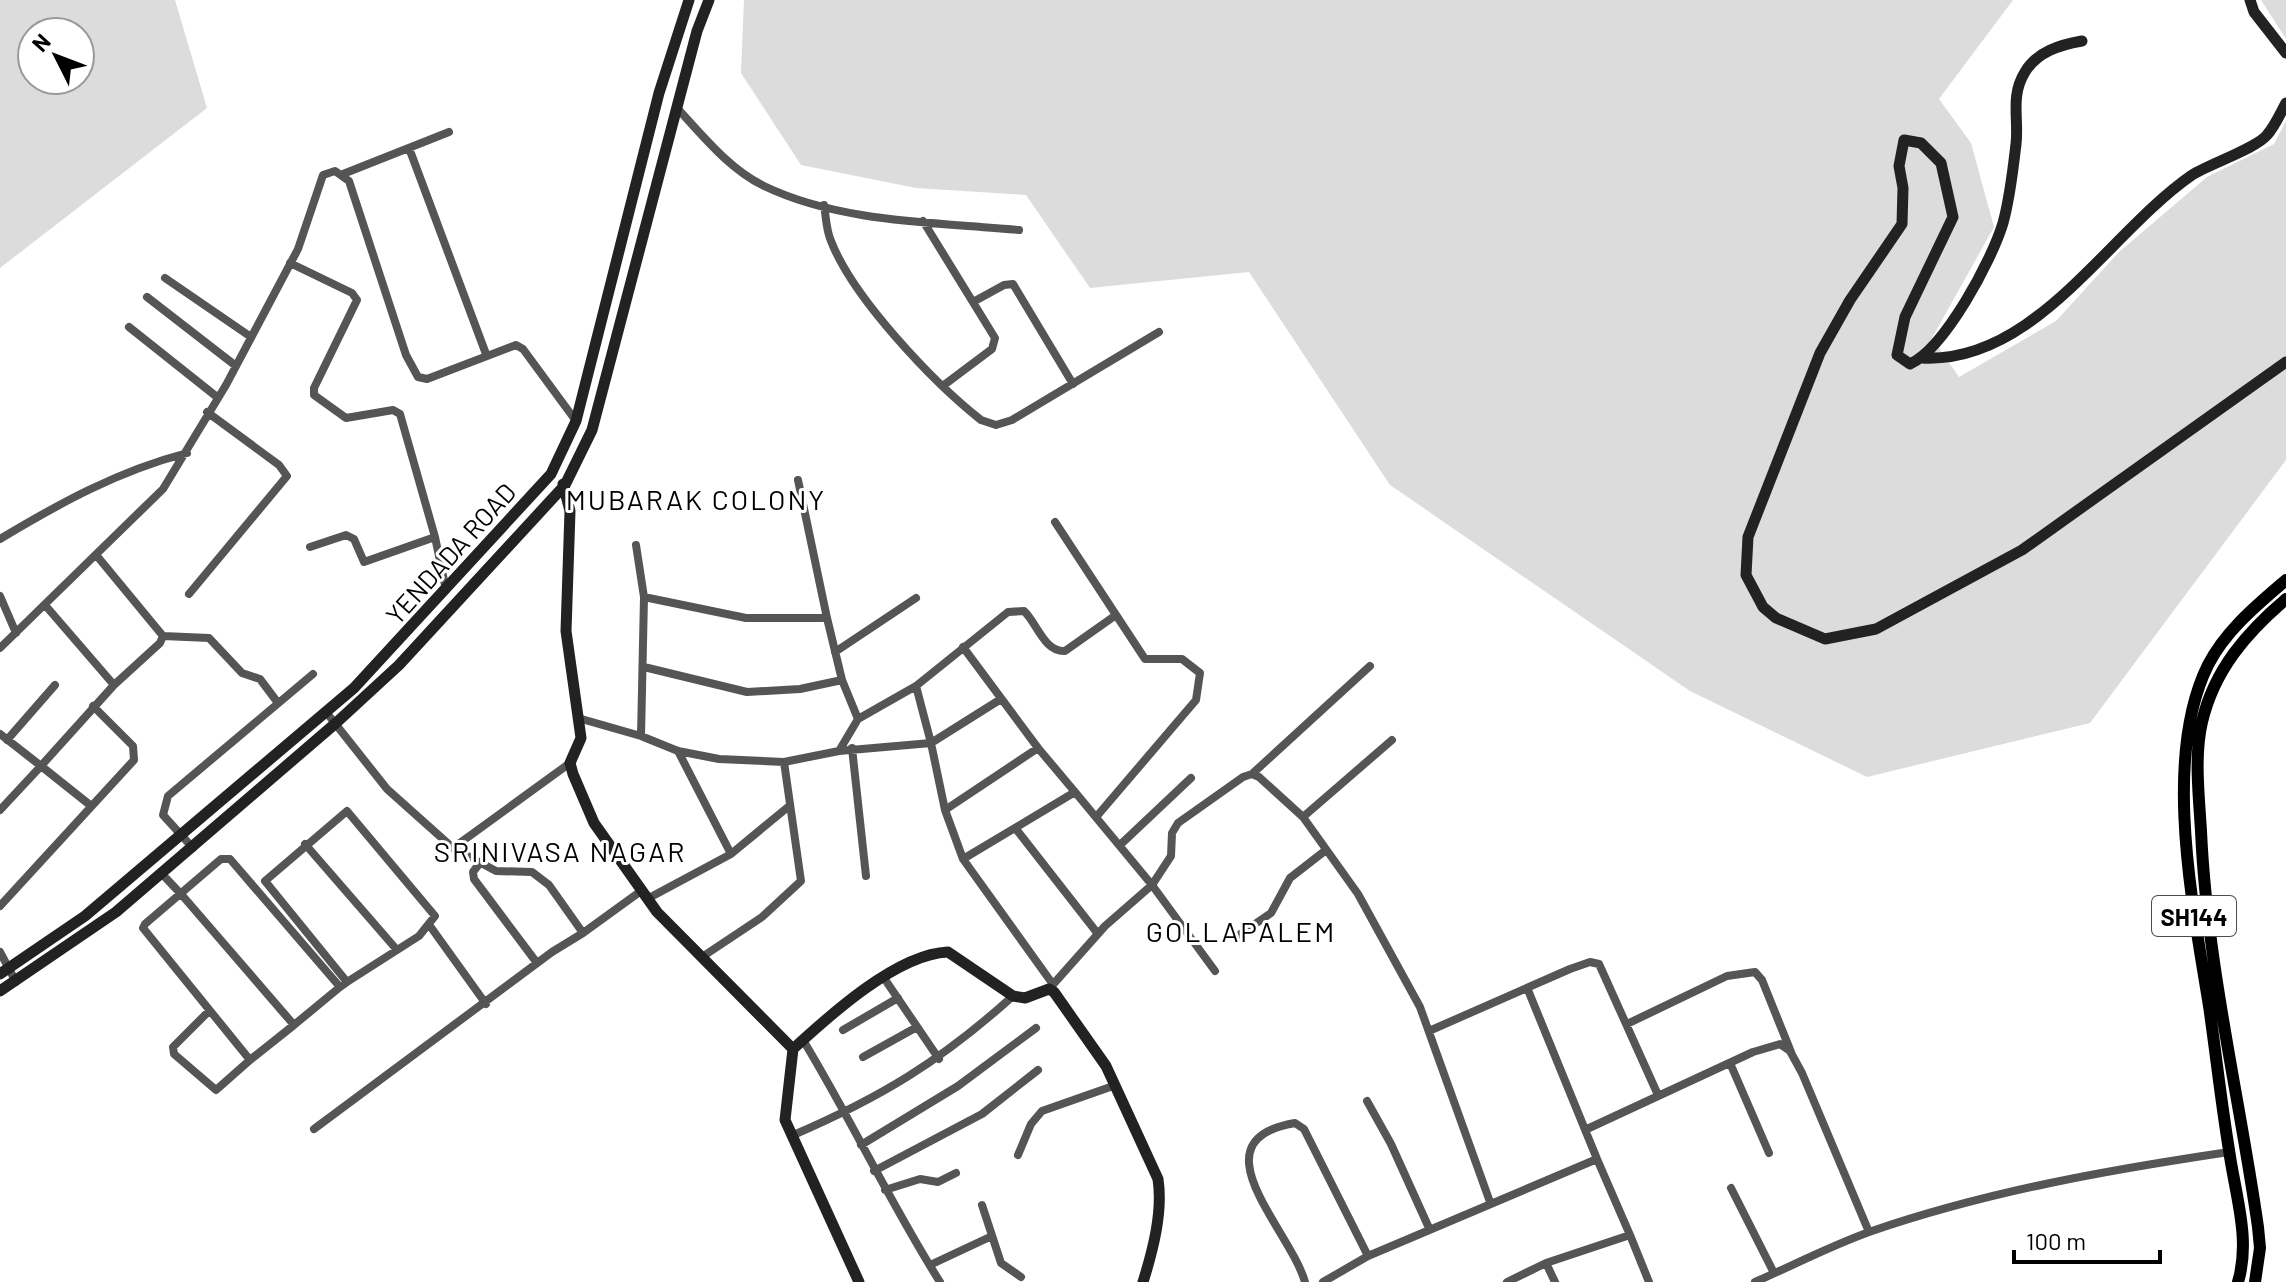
<svg xmlns="http://www.w3.org/2000/svg" width="2286" height="1282" viewBox="0 0 2286 1282" font-family="Barlow,sans-serif">
	<style>
		.green { fill: #dcdcdc; fill-rule: evenodd }
		.lines { fill: none; stroke-linecap: round; stroke-linejoin: round }
		.street { stroke: #555; stroke-width: 8 }
		.secondary { stroke: #222; stroke-width: 11 }
		.primary { stroke: #000; stroke-width: 12 }
		.labels { text-anchor: middle; dominant-baseline: central; stroke-width: 6; stroke-linejoin: round; paint-order: stroke }
		.shield { fill: #fff; stroke: #4c4c4c; stroke-width: 2 }
		.shield-label { font-size: 24px; font-weight: bold; fill: #000 }
		.street-label { font-size: 26px; fill: #000; stroke: #fff }
		.neighbourhood-label { font-size: 28px; letter-spacing: 2px; fill: #000; stroke: #fff }
	</style>
	<rect width="100%" height="100%" fill="#fff"/>
	<!-- green -->
	<path class="green" d="M0,0H175L207,108L0,268ZM32,32H80V80H32Z
		M744,0H2013L1939,99L1971,143L1994,227L1932,338L1959,377L2056,321L2119,252L2207,177L2274,144L2286,121V460L2090,723L1867,777L1690,691L1390,485L1249,272L1090,288L1026,195L916,188L801,165L741,73Z
		M2261,0H2286V39Z"/>
	<g class="lines">
		<!-- street -->
		<path class="street" d="M677,108C702,135 729,169 764,186C841,223 935,222 1019,230
			M409,148L486,354
			M343,174L449,132
			M824,205C826,216 826,230 831,241C853,298 933,382 981,420L996,425L1012,420L1159,332
			M923,221L995,338L992,349L944,385
			M290,263L352,293L357,300L314,388V395L346,418L393,410L400,414L435,537L364,562L354,539L346,535L310,547
			M165,278L251,337
			M147,297L236,366
			M973,302L1004,285L1013,284L1073,384
			M129,327L217,397
			M798,480L827,618
			M1055,522L1145,659H1182L1200,673L1196,700L1097,816
			M435,537L446,590
			M0,539C60,503 118,471 187,453
			M636,545L644,597
			M97,556L163,636L160,643L114,685
			M189,594L287,476L279,465L207,412
			M0,596L16,633
			M45,605L114,685L41,766L90,805
			M163,636L209,638L242,673L260,679L278,703
			M963,647L1038,748
			M0,648L163,489L226,385L298,249L323,175L335,171L349,181L406,355L418,377L427,379L516,345L523,349L576,421
			M835,652L916,598
			M644,667L747,692L800,689L842,680
			M1001,699L931,743L945,810L963,859L1052,983
			M326,712L387,789L453,848L496,871L532,872L549,885L583,933L641,891
			M578,718L641,736L678,751L719,759L784,762
			M0,734L41,766L0,810
			M641,736L644,597L746,618H827L842,680L858,719
			M7,740L55,685
			M852,748L866,876
			M678,751L731,854
			M839,751L931,743L916,686
			M1252,774L1370,666
			M945,810L1038,748L1075,792
			M1303,817L1392,740
			M1016,829L1098,934
			M305,844L397,950
			M1120,845L1191,778
			M193,848L163,815L168,796L313,674
			M453,848L570,763
			M963,859L1075,792L1152,885L1215,971
			M479,864L473,872L474,879L537,963
			M162,874L181,894L294,1025L340,987L230,859H221L145,924L143,928L250,1060L294,1025
			M647,899L731,854L788,807
			M0,906L134,760L133,746L93,706
			M430,926L486,1004
			M1236,937L1271,913L1290,878L1326,850
			M0,952L16,982
			M702,957L762,917L801,881L784,762L839,751L858,719L916,686L1008,612L1024,611C1037,623 1044,652 1065,651L1116,615
			M884,978L939,1059
			M340,987L347,982L419,936L435,916L347,811L265,881L347,982
			M1049,989L1105,926L1152,885L1171,856L1172,833L1178,823L1243,777L1252,774L1259,777L1303,817L1358,894L1420,1007L1490,1202
			M1528,990L1597,1159
			M209,1011L173,1047L174,1054L216,1090L250,1060
			M1627,1024L1727,976L1755,972L1762,980L1791,1052
			M843,1030L898,998
			M1429,1031L1570,969L1590,962L1599,964L1658,1095
			M803,1040C851,1119 890,1203 940,1282
			M863,1057L917,1027
			M1730,1063L1769,1153
			M1367,1101L1391,1144L1429,1228
			M314,1129L552,952L583,933
			M1587,1129L1753,1052L1780,1044L1790,1051L1802,1073L1869,1232
			M791,1136C880,1098 941,1061 1013,996
			M861,1145L958,1086L1036,1028
			M1018,1155L1031,1124L1042,1111L1116,1085
			M874,1171L982,1114L1038,1070
			M1731,1188L1774,1273
			M885,1190L920,1179L938,1182L956,1173
			M982,1205L1001,1263L1021,1277
			M930,1265L992,1236
			M1305,1282C1290,1229 1193,1140 1295,1123L1304,1129L1368,1256
			M1323,1282L1368,1256L1597,1159L1630,1235
			M1507,1282L1546,1263
			M1555,1282L1546,1263L1630,1235L1649,1282
			M1755,1282C1794,1265 1832,1245 1872,1231C1989,1191 2108,1170 2229,1152"/>
		<!-- secondary -->
		<path class="secondary" d="M2250,0L2254,12L2286,53
			M2082,41C2059,45 2037,52 2025,72C2010,96 2019,119 2016,144C2013,170 2010,198 2003,223C1992,260 1945,348 1910,364L1897,355L1905,317L1953,217L1941,163L1921,143L1904,140L1899,166L1903,188L1902,224L1850,300L1820,353L1748,537L1746,575L1763,607L1776,618L1825,639L1876,629L2022,550L2286,362
			M1922,358C2035,364 2108,233 2192,175C2209,164 2257,148 2267,135C2275,126 2280,114 2286,103
			M563,484L570,511L566,631L581,738L570,763L573,774L594,823L657,912L793,1049
			M0,974L85,916L354,688L551,474L576,421L659,93L689,0
			M0,991L116,912L336,723L399,665L565,485L592,430L697,31L709,0
			M859,1282L785,1120L793,1049C830,1015 897,954 948,952L1013,996L1025,998L1049,989L1054,992L1106,1066L1158,1179C1163,1212 1153,1250 1143,1282"/>
		<!-- primary -->
		<path class="primary" d="M2238,1282C2251,1239 2235,1194 2229,1150C2221,1102 2216,1054 2209,1006C2193,906 2162,758 2208,665C2226,630 2257,605 2286,580
			M2255,1282L2260,1248L2258,1227C2239,1094 2207,965 2201,831C2199,796 2194,756 2202,722C2214,670 2247,632 2286,599"/>
	</g>
	<g class="labels">
		<!-- shield labels -->
		<rect class="shield" x="2152" y="896" width="84" height="40" rx="6"/>
		<g class="shield-label">
			<text x="2194" y="916">SH144</text>
		</g>
		<!-- street labels -->
		<g class="street-label">
			<text transform="translate(450 553) rotate(-48)">YENDADA ROAD</text>
		</g>
		<!-- neighbourhood labels -->
		<g class="neighbourhood-label">
			<text x="696" y="499">MUBARAK COLONY</text>
			<text x="560" y="851">SRINIVASA NAGAR</text>
			<text x="1241" y="931">GOLLAPALEM</text>
		</g>
	</g>
	<!-- north arrow -->
	<g transform="translate(56 56) rotate(312)"><circle r="38" fill="#ffffff" stroke="#999999" stroke-width="2"/>
	<path d="M0-6L14 30L0 20L-14 30Z" fill="#000000"/>
	<text y="-12" font-size="22" font-weight="bold" text-anchor="middle" fill="#000000">N</text>
	</g>
	<!-- scale -->
	<path d="M2014 1250v12h146v-12" fill="none" stroke="#000000" stroke-width="4"/>
	<text x="2026" y="1250" font-size="24" fill="#000000" stroke="#ffffff" stroke-width="6" paint-order="stroke">100 m</text>
</svg>
